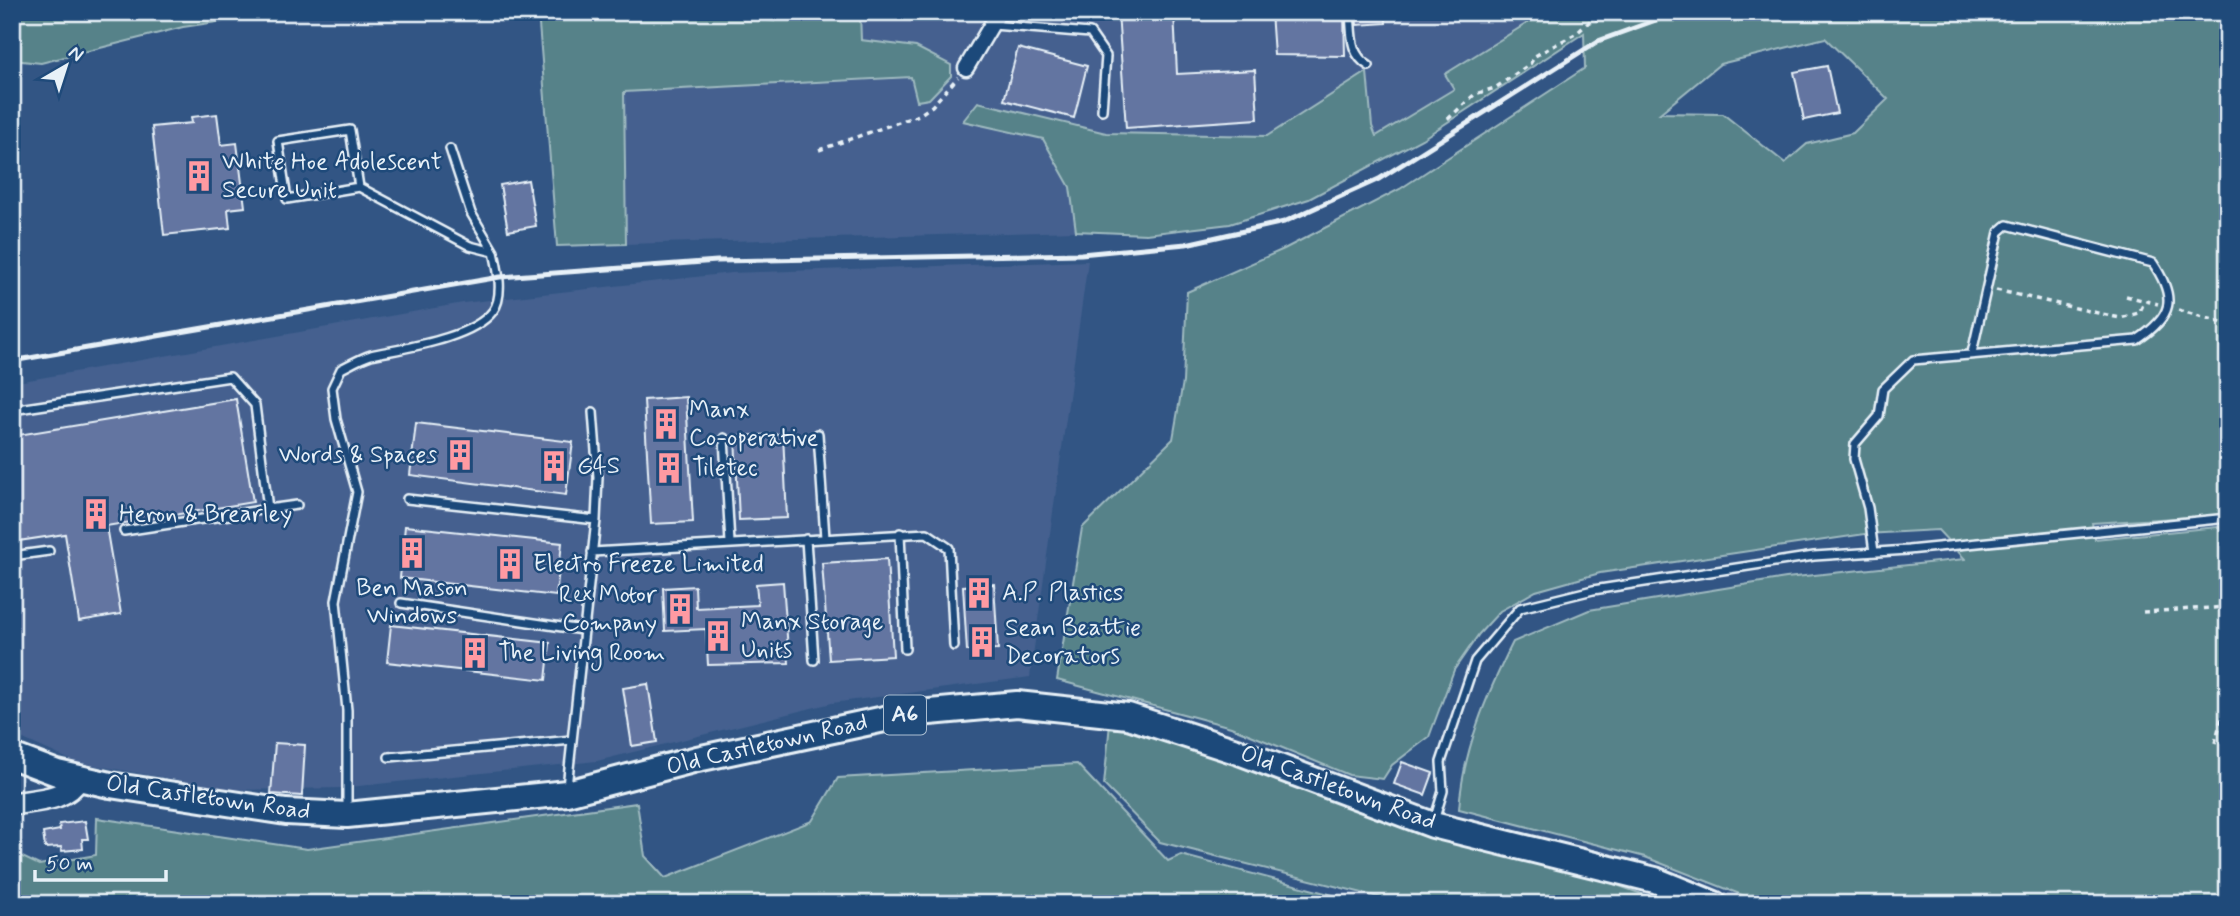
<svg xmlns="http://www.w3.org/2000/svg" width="2240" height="916" viewBox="0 0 2240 916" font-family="Mynerve,sans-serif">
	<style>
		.built { fill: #44618f }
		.green { fill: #568289; stroke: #9fbac0; stroke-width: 2; fill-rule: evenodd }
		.building { fill: #6474a1; stroke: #e8f1f8; stroke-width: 2 }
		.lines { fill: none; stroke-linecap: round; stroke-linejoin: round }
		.lane-casing { stroke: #e8f1f8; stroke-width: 12 }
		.street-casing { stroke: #e8f1f8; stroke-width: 19 }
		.primary-casing { stroke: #e8f1f8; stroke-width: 26 }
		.highway-casing { stroke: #e8f1f8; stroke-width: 30 }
		.path { stroke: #e8f1f8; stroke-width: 3.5; stroke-dasharray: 5 5; stroke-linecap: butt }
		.lane { stroke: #1f4a7a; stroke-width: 7 }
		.street { stroke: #1f4a7a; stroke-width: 14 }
		.primary { stroke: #1f4a7a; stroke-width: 21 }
		.highway { stroke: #1f4a7a; stroke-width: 24 }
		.rail { stroke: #e8f1f8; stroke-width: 5 }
		.labels { text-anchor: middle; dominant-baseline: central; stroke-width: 5; stroke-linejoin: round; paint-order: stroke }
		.shield { fill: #1f4a7a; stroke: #acbfd2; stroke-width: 2 }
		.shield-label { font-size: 23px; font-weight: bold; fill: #e8f1f8 }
		.poi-label { font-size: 24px; fill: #e8f1f8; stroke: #1f4a7a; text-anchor: start }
		.street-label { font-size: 24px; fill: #e8f1f8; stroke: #1f4a7a }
	</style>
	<rect width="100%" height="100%" fill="#325584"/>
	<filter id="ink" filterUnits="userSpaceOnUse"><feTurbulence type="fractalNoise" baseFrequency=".0143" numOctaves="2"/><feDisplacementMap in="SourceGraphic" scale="14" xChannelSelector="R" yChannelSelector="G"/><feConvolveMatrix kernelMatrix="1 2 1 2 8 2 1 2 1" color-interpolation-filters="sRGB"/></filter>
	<g filter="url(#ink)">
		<!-- built -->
		<path class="built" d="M538,12H1545L1446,75L1454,89L1376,136L1277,174L1076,231L557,246Z
			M1088,261L1030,677L832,703L597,761L340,788L234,790L75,762L12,734V383L463,303L731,273Z"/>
		<!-- green -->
		<path class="green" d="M12,12H284L183,27L41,63L12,60Z
			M538,12H716L774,21V12H860L861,40L916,47L951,65V76L929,99L917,101L911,77L624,92L626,244L557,246Z
			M1545,12H2228V515L2092,523L2095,539L2228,526V904H1765L1645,857L1459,809C1463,750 1487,694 1513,642L1589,610L1786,578L1965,559L1938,530L1865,534L1600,573L1536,591L1500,611L1479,634L1454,670L1429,737L1392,765L1383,779L1349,775L1231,727L1057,680L1082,528L1173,439L1183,382L1187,292L1284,249L1400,189L1585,68L1584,33L1422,139L1309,199L1230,224L1146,234L1076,231L1070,187L1043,139L963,121L978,102L1106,133L1267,136L1367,72L1372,126L1376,136L1454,89L1445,74ZM1825,38L1888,99L1853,133L1807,144L1785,163L1723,114L1660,113L1720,64Z
			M1110,723L1217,751L1412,828L1611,883L1670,904H1406L1160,842L1104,785Z
			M1077,764L1168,861L1181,855L1367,904H12V852L39,865L96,855L97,818L307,849L637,803L645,856L665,878L812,821L838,778Z"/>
		<!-- building -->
		<path class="building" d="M1118,12H1174L1177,74L1255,70L1258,119L1126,128Z
			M1271,12H1344L1345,56L1274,55Z
			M1356,12H1386V23L1357,25Z
			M1018,48L1087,66L1074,118L1004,100Z
			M1827,66L1837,113L1804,120L1794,72Z
			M217,114L221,145L237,143L245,207L228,209L230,228L164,235L152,127L192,123L191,117Z
			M528,180L536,226L508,231L500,185Z
			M686,397L693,522L651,524L644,400Z
			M236,399L253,502L106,526L121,614L79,621L65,534L12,542V436Z
			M416,423L573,442L566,495L410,475Z
			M783,434L787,518L739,520L735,436Z
			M405,526L562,543L556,596L400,578Z
			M887,559L893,656L829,660L822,563Z
			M783,582L789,663L708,665L706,629L665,631L663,588L695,586L696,608L758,605L756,584Z
			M994,584L998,649L967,651L963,586Z
			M391,625L550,643L546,680L387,662Z
			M648,684L657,742L632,746L623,688Z
			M275,743L305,745L302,796L271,794Z
			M1402,762L1433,773L1425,795L1394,784Z
			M85,821L88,839H82L83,849L62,851L61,847L45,848L43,833L60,830L59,824Z"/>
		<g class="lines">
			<defs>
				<path id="lane" d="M1350,12C1352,34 1349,54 1369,66
					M993,25L1090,33L1106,56L1102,110
					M450,149L471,213L494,252
					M12,410L230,377L255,405L268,509L124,531
					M818,434L825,538
					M724,438L730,543
					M407,499L596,520
					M268,509L297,505
					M900,533L905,649
					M806,539L814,660
					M592,552L927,533L949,548L954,646
					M1874,552L1868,508L1854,459L1855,444L1879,416L1883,389L1913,360L2137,340C2173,316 2177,299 2153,263L2007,225L1999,232L1972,353
					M12,556L49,551
					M401,603L582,630
					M389,757L572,740
					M567,787L596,520L598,477L593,412
					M347,811V710L336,601L357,492L336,419L332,388L341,369C351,364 361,358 371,355C403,348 472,339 493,311C504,296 498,269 494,252L470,246L359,187L287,199L278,141L350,130L359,187
					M1434,821L1443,791L1441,762L1475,661L1520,608L1593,590L1814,556L1908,550L2228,518"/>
				<path id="street" d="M966,68L999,12"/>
				<path id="primary" d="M12,804C35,800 66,801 78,779"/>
				<path id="highway" d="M12,756L57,773L110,785L286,812L347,815L567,793L697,759L908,714L1017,704L1128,716L1239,752L1433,825L1655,880L1714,904"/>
			</defs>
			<!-- lane casing -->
			<use href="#lane" class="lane-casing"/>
			<!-- street casing -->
			<use href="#street" class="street-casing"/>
			<!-- primary casing -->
			<use href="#primary" class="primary-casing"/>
			<!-- highway casing -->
			<use href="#highway" class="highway-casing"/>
			<!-- path -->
			<path class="path" d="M1448,119L1475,94L1495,88L1530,64L1535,56L1577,33L1589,22L1615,12
				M819,150L919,115L932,106L958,77
				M1996,290L2120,318L2139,313L2145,301
				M2126,296L2158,304
				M2178,310L2224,323
				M2143,612L2228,607
				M2215,743L2228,693"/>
			<!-- lane -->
			<use href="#lane" class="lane"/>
			<!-- street -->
			<use href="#street" class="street"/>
			<!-- primary -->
			<use href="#primary" class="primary"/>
			<!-- highway -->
			<use href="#highway" class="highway"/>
			<!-- rail -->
			<path class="rail" d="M2200,12L2228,21
				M12,361L500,277L717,261L1081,254L1186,244L1284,222L1379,179L1598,41L1678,12"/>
		</g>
	</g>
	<!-- icons -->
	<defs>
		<symbol id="building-bare" viewBox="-9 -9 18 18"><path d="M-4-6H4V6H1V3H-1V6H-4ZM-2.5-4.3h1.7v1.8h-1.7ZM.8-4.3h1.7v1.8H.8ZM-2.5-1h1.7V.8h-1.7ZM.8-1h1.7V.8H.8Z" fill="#ff9aa2" stroke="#1f4a7a" stroke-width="2.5" paint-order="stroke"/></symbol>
	</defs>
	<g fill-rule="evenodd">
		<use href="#building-bare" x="177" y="154" width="44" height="44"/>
		<use href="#building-bare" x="644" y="402" width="44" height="44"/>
		<use href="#building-bare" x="438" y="433" width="44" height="44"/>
		<use href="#building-bare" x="532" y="444" width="44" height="44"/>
		<use href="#building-bare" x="647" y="446" width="44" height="44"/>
		<use href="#building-bare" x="74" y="492" width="44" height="44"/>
		<use href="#building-bare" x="390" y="531" width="44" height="44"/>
		<use href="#building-bare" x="488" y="542" width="44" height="44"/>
		<use href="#building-bare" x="957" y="571" width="44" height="44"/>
		<use href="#building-bare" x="658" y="587" width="44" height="44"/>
		<use href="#building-bare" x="696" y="614" width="44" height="44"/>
		<use href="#building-bare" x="960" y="620" width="44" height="44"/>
		<use href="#building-bare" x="453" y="631" width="44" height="44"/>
	</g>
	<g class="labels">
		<!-- shield labels -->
		<rect class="shield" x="884" y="695.5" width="42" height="39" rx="5"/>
		<g class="shield-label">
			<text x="905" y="715">A6</text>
		</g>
		<!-- poi labels -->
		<g class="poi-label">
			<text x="222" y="162">White Hoe Adolescent<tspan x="222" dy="28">Secure Unit</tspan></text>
			<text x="689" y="410">Manx<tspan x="689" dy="28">Co-operative</tspan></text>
			<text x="437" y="455" text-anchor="end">Words &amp; Spaces</text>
			<text x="577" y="466">G4S</text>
			<text x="692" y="468">Tiletec</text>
			<text x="119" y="514">Heron &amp; Brearley</text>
			<text x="533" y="564">Electro Freeze Limited</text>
			<text x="412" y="588" text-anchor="middle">Ben Mason<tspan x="412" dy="28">Windows</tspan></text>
			<text x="1002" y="593">A.P. Plastics</text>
			<text x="657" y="595" text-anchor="end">Rex Motor<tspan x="657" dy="28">Company</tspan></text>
			<text x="741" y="622">Manx Storage<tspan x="741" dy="28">Units</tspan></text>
			<text x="1005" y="628">Sean Beattie<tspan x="1005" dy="28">Decorators</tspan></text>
			<text x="498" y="653">The Living Room</text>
		</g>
		<!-- street labels -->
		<g class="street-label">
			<text transform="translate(767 745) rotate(-13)">Old Castletown Road</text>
			<text transform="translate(1338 788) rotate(20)">Old Castletown Road</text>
			<text transform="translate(208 798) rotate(8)">Old Castletown Road</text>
		</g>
	</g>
	<!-- margin -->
	<rect width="2240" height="916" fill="none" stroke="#1f4a7a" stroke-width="42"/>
	<rect x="21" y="21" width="2198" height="874" fill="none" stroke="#e8f1f8" stroke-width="2.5" filter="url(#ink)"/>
	<!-- north arrow -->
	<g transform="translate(66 66) rotate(39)" stroke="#1f4a7a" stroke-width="5" paint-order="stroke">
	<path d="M0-5L12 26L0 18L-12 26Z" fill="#e8f1f8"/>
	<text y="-10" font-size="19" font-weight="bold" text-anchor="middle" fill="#e8f1f8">N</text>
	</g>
	<!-- scale -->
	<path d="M35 870v10h131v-10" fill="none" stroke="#e8f1f8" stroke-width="3.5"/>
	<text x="46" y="870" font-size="21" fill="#e8f1f8" stroke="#1f4a7a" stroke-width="5" paint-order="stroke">50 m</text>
</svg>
